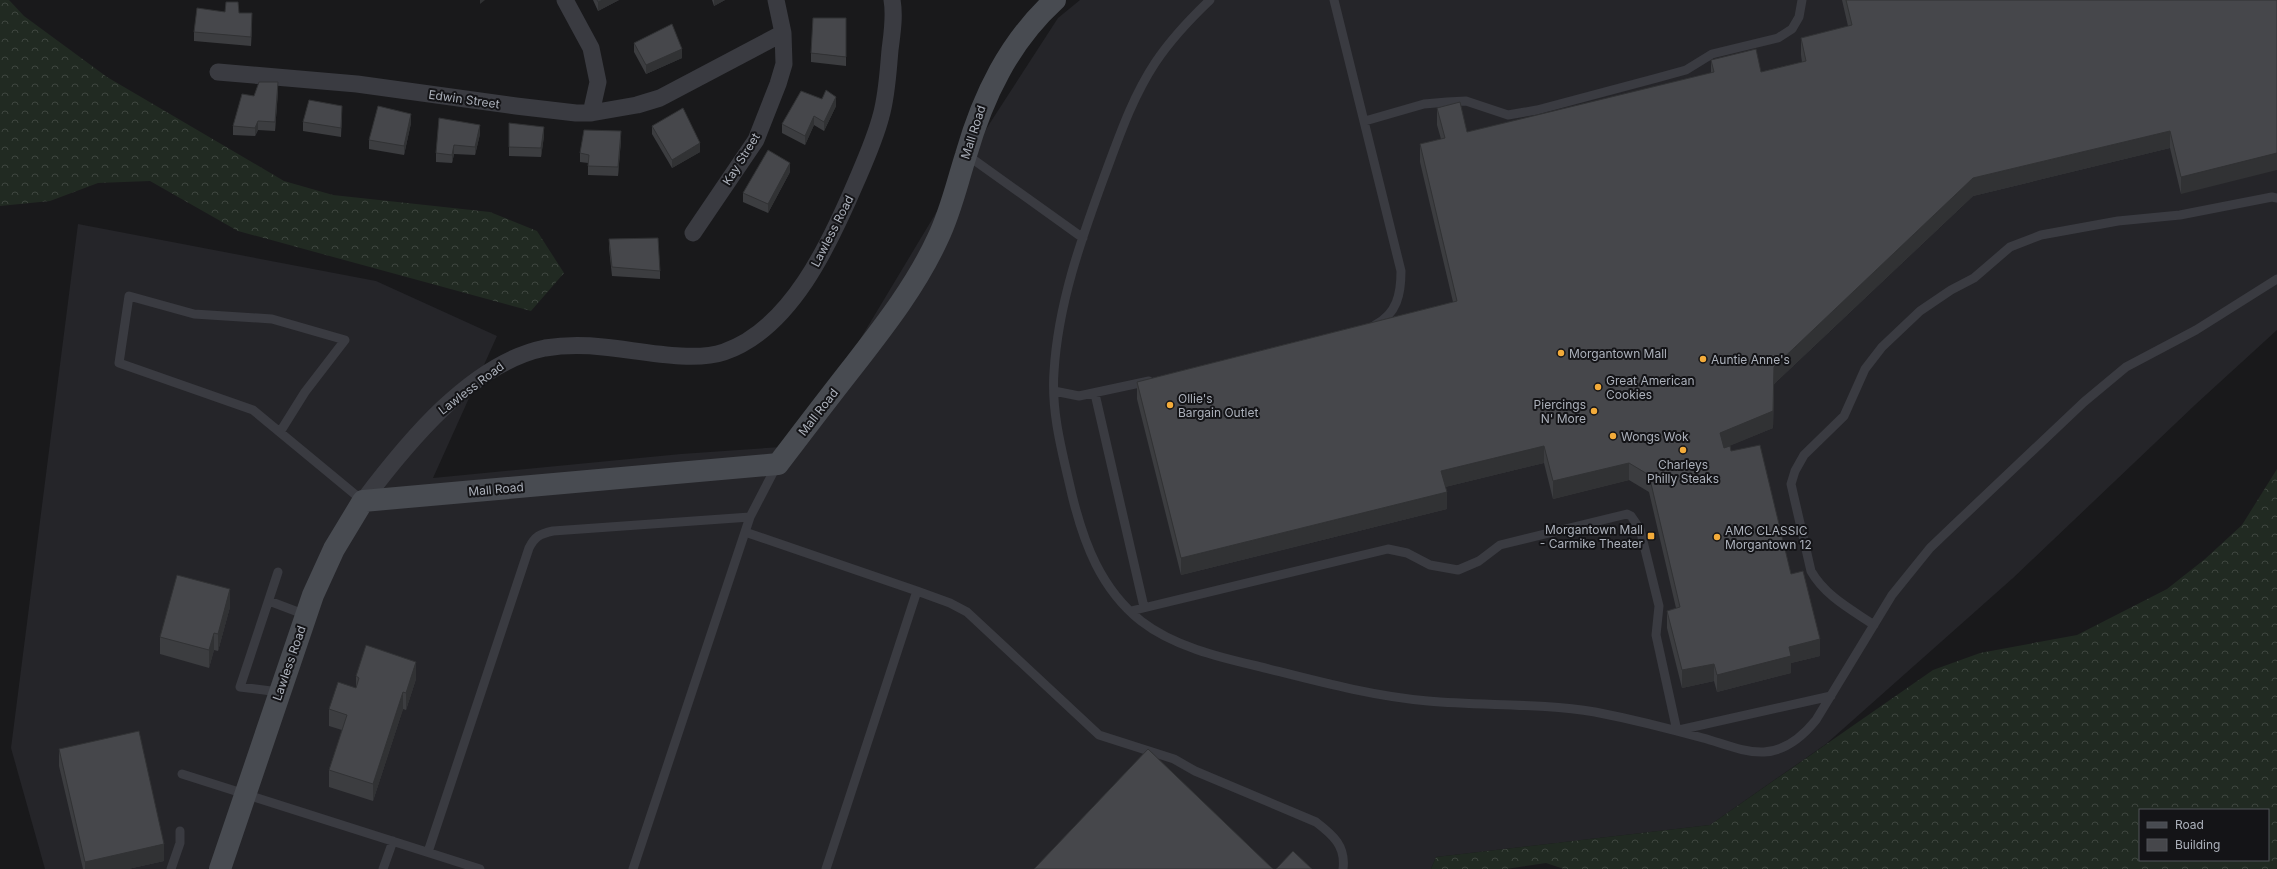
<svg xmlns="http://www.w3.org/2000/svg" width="2277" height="869" viewBox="0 0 2277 869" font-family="Inter,sans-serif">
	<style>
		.built { fill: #252529 }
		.forest { fill: url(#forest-crowns); fill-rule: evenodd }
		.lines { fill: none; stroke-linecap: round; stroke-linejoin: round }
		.lane { stroke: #3a3b41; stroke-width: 9 }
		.street { stroke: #3a3b41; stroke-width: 17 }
		.secondary { stroke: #484b51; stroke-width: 22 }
		.wall { fill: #3c3d40 }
		.shaded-wall { fill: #313234 }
		.building { fill: #46474b; stroke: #313234 }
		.poi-dot { fill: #f3ab3a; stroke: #141417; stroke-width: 1.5 }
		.labels { text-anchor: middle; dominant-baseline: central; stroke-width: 4; stroke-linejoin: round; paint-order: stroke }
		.street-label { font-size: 12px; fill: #acb1bb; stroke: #141417 }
		.poi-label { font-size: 12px; fill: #acb1bb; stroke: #141417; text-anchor: start }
	</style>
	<defs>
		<pattern id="forest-crowns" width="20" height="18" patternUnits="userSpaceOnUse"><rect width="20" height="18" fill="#212a22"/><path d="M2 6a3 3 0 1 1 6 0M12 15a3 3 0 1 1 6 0" fill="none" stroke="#3f4640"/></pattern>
	</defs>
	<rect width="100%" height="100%" fill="#19191b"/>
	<!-- built -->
	<path class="built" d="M1080,0H2277V330L2196,404L2013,578L1826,744L1710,825L1436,857L1431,869H45L11,748L78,224L376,281L497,336L433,478L681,454L796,446L990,123L1058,18Z"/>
	<!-- forest -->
	<path class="forest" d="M0,0H9L24,16L107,77L284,181L333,195L490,212L537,231L564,273L531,311L238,231L150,181L98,183L50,201L0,206Z
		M2277,469V869H1564L1546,863L1506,869H1431L1436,857L1710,825L1933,670L1980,653L2077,635L2167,589L2205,559L2242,525ZM2140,810H2268V860H2140Z"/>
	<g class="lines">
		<!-- lane -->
		<path class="lane" d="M1210,0C1190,19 1171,39 1155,63C1132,98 1119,137 1104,177C1081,240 1058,304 1054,372C1051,414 1063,455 1072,495C1084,544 1101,589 1141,621C1173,646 1218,657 1257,666C1313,680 1370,696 1428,701C1483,706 1540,703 1595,712C1631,719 1667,728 1703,738C1722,743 1744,753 1764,752C1786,751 1803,736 1816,720L1892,595L1930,548L1954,525L2084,402L2126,367L2196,330L2277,279
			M1334,0L1401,271C1401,294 1397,314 1375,325
			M1365,121L1424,104L1447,102L1466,101L1508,115L1537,110L1657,78L1686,70L1712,54L1778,38L1792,29L1799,17L1802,0
			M967,155L1083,238
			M1054,391L1079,396L1149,381
			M1095,394L1144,607
			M280,432L305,392L345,340L272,319L194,314L129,296L119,363L253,410L363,501
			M745,532L917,591L950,603L967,612L1099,735L1174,759L1195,771L1316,822C1333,835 1346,846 1343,869
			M278,572L240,687L279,692
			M269,601L306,615
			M1131,611L1388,549L1407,553L1430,565L1458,570L1479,561L1500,545L1627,514L1631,516L1640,529L1659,606L1656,635L1677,731
			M1874,625C1852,610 1825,596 1811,571L1791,484L1795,471L1804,455L1844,416L1865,369L1882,347L1920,311L1951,290L1974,278L2010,247L2041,235L2118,221L2180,215L2272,197L2277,198
			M1679,730L1831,696
			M182,774L480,869
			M428,852L529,548C535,536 540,534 553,531L750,517
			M171,869L180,843V831
			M383,869L393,841
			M633,869L750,517L777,465
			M826,869L917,591"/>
		<!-- street -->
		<path class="street" d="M565,0L591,48L598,82L591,113
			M218,72L357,84L516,106L576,113H591L637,105L660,98L783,33
			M693,233L756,140L778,84L784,64L783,33L776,0
			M363,501C406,444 471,363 545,348C564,345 584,345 603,347C637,350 692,363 724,352C791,329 830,243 856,182C865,161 875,139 881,116C887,95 888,72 890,50C892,34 895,16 892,0"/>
		<!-- secondary -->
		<path class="secondary" d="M220,869L313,595L334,549L363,501L778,464C804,430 829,397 855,364C886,324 917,284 938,238C951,211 957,183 966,155C983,96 1009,42 1055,0"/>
	</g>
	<!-- wall -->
	<path class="wall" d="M593,0H619L598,11Z
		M712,0H725L714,6Z
		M1842,0H2277L2181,194L2170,148L1973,196L1774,384L1773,428L1726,447L1731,451L1791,574L1820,656L1791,663V673L1717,692L1714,681L1682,688L1667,628V611L1676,608L1649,492L1629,480L1553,499L1544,463L1445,487L1447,509L1181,575L1137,399V382L1453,302L1420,162V144L1441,139L1437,125V108L1467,132L1711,73V60L1761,72L1802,62L1801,55V38L1848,26Z
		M225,12L239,13L252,22L251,46L194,41V32Z
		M634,43L682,58L646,74L634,52Z
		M811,53L846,57V66L811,62Z
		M278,91L275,131L258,130L255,136L233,135V126L254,96Z
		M836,106L824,131L814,125L805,145L782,133V124Z
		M342,115L341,137L303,131V122Z
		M411,123L404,155L369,149V140Z
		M509,123L544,136L541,157L509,156Z
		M652,126L700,152L672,168L652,134Z
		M480,134L475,155L454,154L452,163L436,162V153Z
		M621,140L618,176L588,175V163L580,162V153Z
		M790,172L768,213L743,202V193Z
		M609,239L660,271V279L612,276L609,248Z
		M230,607L218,651L214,650L209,668L160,654V637Z
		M356,676L416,679L406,710L403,709L373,801L329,787V770L342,730L329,726V709L356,688Z
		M59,749L164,861L128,869H83L59,766Z"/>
	<!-- shaded-wall -->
	<path class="shaded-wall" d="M480,0H485L480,4Z
		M603,0H619L598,11V2Z
		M714,0H725L714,6Z
		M252,13V22L251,46V37Z
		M682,49V58L646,74V65Z
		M278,82V91L275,131V122Z
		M836,97V106L824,131V122Z
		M411,114V123L404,155V146Z
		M814,116V125L805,145V136Z
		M258,121V130L255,136V128Z
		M480,125V134L475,155V147Z
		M544,127V136L541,157V148Z
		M621,131V140L618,176V167Z
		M2170,131V148L1973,196L1774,384L1773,428L1720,450V433L1774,367L1973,178Z
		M700,143V152L672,168V160Z
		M454,145V154L452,163V155Z
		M2277,153V170L2181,194V177Z
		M790,163V172L768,213V204Z
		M1544,446V463L1441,488V471Z
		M1629,463V480L1553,499V481Z
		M1447,492V509L1181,575V558Z
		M230,589V607L218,651V634Z
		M214,633V650L209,668V650Z
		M1820,639V656L1791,663V673L1717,692V675L1789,647Z
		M416,662V679L406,710V693Z
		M1714,664V681L1682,688V670Z
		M403,692V709L373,801V784Z
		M164,844V861L128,869H85V862Z"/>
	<!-- building -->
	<path class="building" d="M597,0H603L598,2Z
		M1846,0H2277V153L2181,177L2170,131L1973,178L1774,367L1773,411L1720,433L1724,448L1730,446L1731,451L1760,445L1791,574L1803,571L1820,639L1789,647L1791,656L1717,675L1714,664L1682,670L1667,611L1680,607L1649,475L1629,463L1553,481L1544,446L1441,471L1447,492L1181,558L1137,382L1457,301L1420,144L1445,138L1437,108L1460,102L1467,132L1714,72L1711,60L1756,49L1761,72L1806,61L1801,38L1852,25Z
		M226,2H238L239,13H252L251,37L194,32L197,8L225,12Z
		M813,18H846V57L811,53Z
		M672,24L682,49L646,65L634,43Z
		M259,82H278L275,122L258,121L255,128L233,126L242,94L254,96Z
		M826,90L836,97L824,122L814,116L805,136L782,124L801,91L822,99Z
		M309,100L342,106L341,128L303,122Z
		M378,106L411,114L404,146L369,140Z
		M683,108L700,143L672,160L652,126Z
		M439,118L480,125L475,147L454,145L452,155L436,153Z
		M509,123L544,127L541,148L509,147Z
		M584,130L621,131L618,167L588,166L589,155L580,153Z
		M768,150L790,163L768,204L743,193Z
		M658,238L660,271L612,267L609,239Z
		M177,575L230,589L218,634L214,633L209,650L160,637Z
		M366,645L416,662L406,693L403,692L373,784L329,770L347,715L329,709L338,682L356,688L359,678L356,676Z
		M139,731L164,844L85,862L59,749Z
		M1148,749L1273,869H1034Z
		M1293,851L1312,869H1276Z"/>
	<!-- markers -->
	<g class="poi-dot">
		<circle cx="1561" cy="353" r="4"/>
		<circle cx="1703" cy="359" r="4"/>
		<circle cx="1598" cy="387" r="4"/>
		<circle cx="1170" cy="405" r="4"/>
		<circle cx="1594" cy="411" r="4"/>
		<circle cx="1613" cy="436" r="4"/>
		<circle cx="1683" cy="450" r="4"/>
		<rect x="1647" y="532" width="8" height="8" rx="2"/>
		<circle cx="1717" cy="537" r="4"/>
	</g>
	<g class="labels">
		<!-- street labels -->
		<g class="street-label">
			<text transform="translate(464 99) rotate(8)">Edwin Street</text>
			<text transform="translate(973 132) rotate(-72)">Mall Road</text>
			<text transform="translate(741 159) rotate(-58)">Kay Street</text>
			<text transform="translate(832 231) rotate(-63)">Lawless Road</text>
			<text transform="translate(471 388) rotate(-37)">Lawless Road</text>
			<text transform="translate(818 412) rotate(-52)">Mall Road</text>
			<text transform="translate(496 489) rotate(-5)">Mall Road</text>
			<text transform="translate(289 663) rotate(-71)">Lawless Road</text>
		</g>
		<!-- poi labels -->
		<g class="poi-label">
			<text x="1569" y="353">Morgantown Mall</text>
			<text x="1711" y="359">Auntie Anne's</text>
			<text x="1606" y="380">Great American<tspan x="1606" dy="14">Cookies</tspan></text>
			<text x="1178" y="398">Ollie's<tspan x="1178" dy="14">Bargain Outlet</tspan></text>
			<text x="1586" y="404" text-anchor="end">Piercings<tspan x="1586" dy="14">N' More</tspan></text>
			<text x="1621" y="436">Wongs Wok</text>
			<text x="1683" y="464" text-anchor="middle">Charleys<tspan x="1683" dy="14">Philly Steaks</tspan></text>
			<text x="1643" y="529" text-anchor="end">Morgantown Mall<tspan x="1643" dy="14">- Carmike Theater</tspan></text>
			<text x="1725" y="530">AMC CLASSIC<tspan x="1725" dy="14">Morgantown 12</tspan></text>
		</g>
	</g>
	<!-- legend -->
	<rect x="2139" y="809" width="130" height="52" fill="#141417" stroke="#515359"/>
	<rect x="2147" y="822" width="20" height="6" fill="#484b51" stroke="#515359"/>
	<text x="2175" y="829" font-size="12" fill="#acb1bb">Road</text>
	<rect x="2147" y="839" width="20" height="12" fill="#46474b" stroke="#515359"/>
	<text x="2175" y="849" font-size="12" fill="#acb1bb">Building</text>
</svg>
